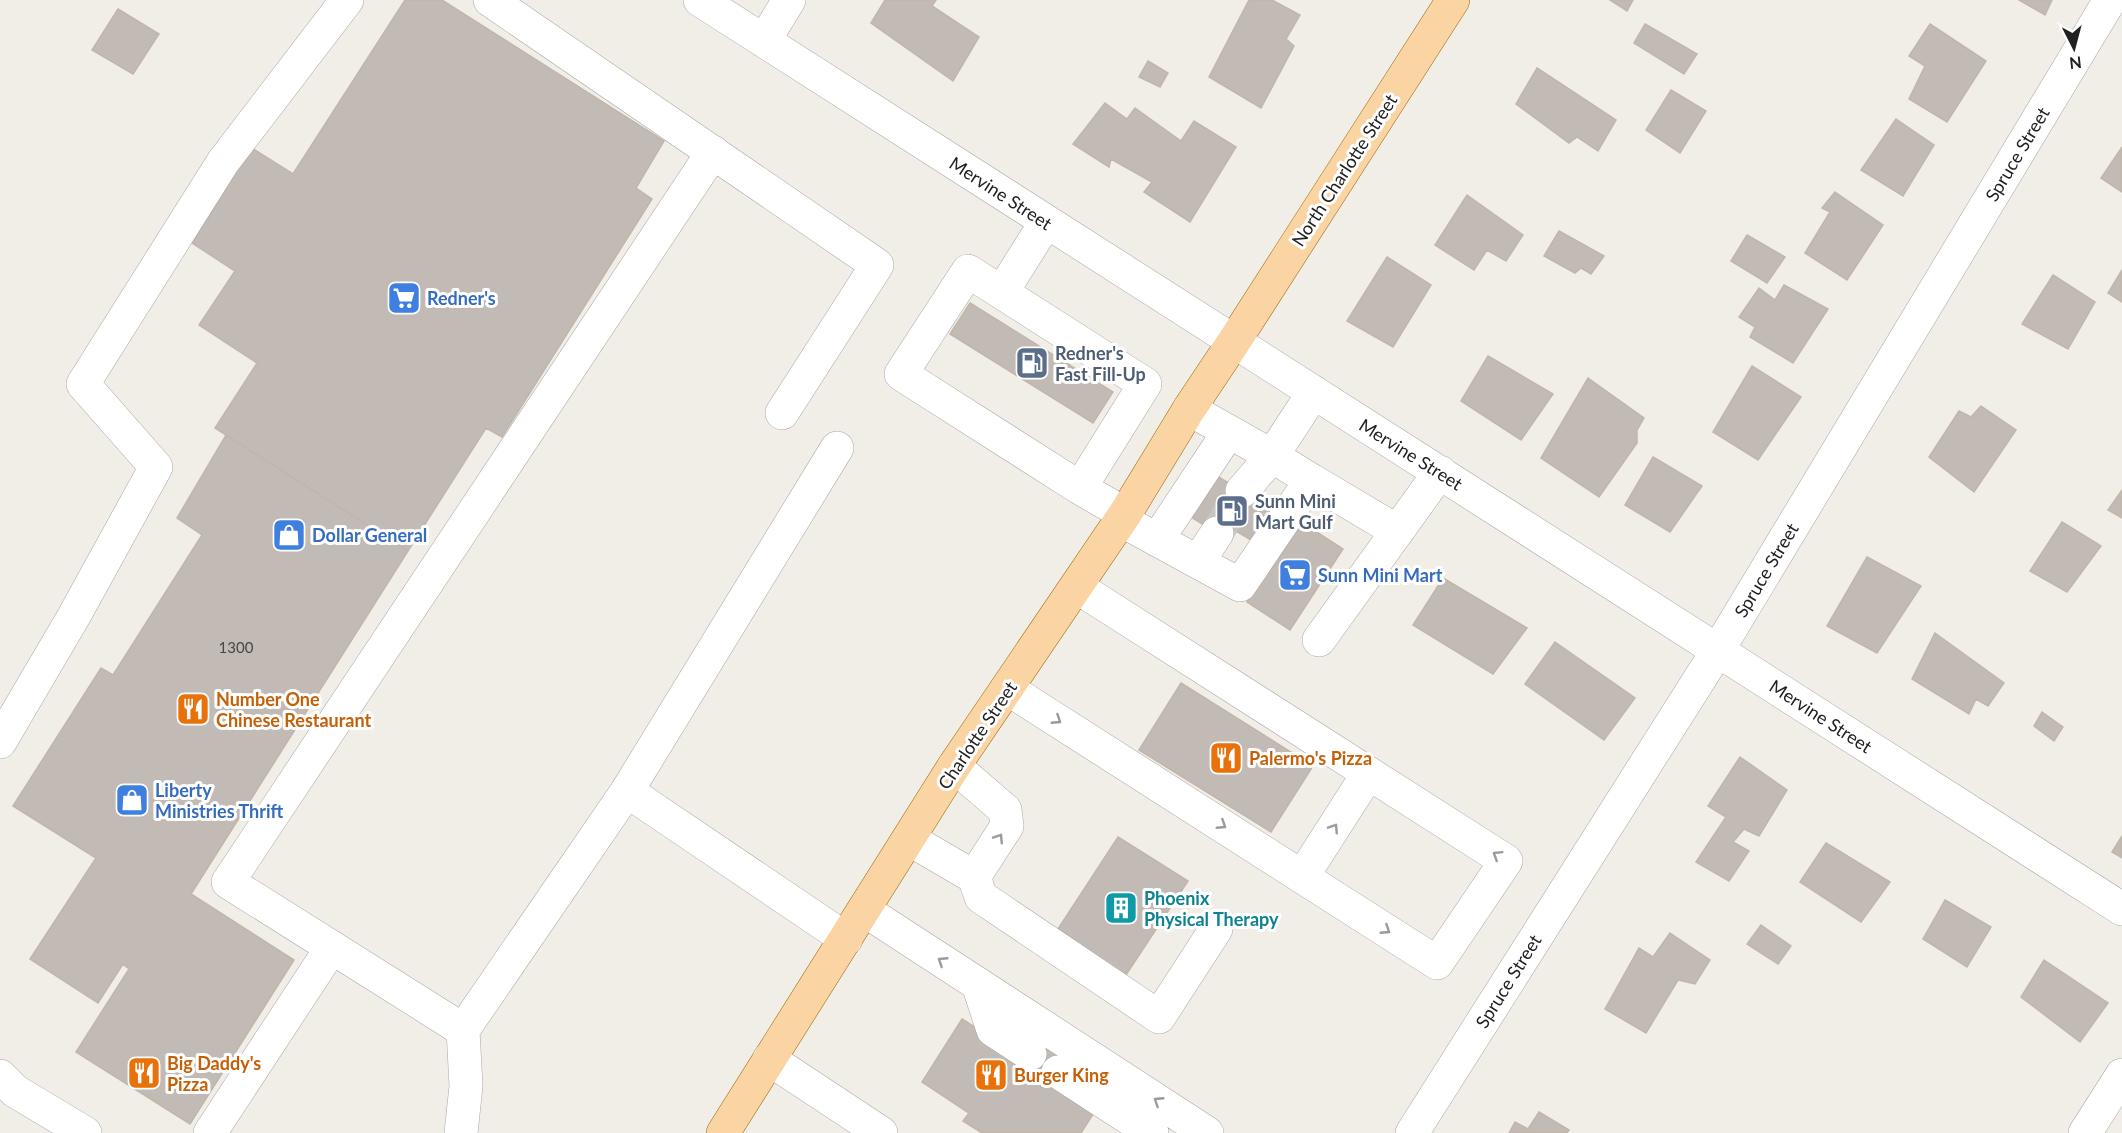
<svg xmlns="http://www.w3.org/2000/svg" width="2122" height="1133" viewBox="0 0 2122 1133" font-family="Lato,sans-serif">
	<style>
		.building { fill: #c2bab4; stroke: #c2b5aa; stroke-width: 1.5 }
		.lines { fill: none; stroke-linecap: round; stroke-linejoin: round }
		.minor-tunnel { stroke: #c7c5c0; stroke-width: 33; stroke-dasharray: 33 16; stroke-linecap: butt }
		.minor-casing { stroke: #a8a8a8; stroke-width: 34 }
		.major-casing { stroke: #9a6703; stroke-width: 34 }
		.minor { stroke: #fff; stroke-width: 33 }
		.major { stroke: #fad4a3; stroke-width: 33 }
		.oneway { stroke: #9b9b9b }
		.labels { text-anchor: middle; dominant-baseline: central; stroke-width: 6; stroke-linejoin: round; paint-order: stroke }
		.number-label { font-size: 15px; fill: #494746 }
		.street-label { font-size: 18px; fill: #212121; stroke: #fff }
		.shop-label { font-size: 18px; font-weight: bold; fill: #366cbe; stroke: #fff; text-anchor: start }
		.service-label { font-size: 18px; font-weight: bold; fill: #4e5e75; stroke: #fff; text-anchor: start }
		.food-label { font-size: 18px; font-weight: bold; fill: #c56008; stroke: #fff; text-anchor: start }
		.culture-label { font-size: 18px; font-weight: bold; fill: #0d838f; stroke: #fff; text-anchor: start }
	</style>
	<rect width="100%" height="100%" fill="#f1eee8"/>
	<!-- building -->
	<path class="building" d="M405,0H442L664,141L636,188L652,199L502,437L486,428L408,551L215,428L257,363L199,325L235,271L192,243L252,148L293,174Z
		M885,0H936L932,6L979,37L953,81L871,23Z
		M1249,0H1272L1300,15L1286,39L1294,46L1261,108L1209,77Z
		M1610,0H1633L1627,11Z
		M2019,0H2052L2045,15Z
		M118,9L159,34L133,74L92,50Z
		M1645,24L1697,54L1684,74L1634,43Z
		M1930,24L1986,61L1947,122L1909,99L1925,66L1909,56Z
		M1148,61L1168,73L1160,87L1139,77Z
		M1537,68L1616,120L1598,151L1577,137L1569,143L1516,104Z
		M1671,90L1706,111L1680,153L1646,130Z
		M1105,103L1127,119L1135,108L1181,141L1194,121L1236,147L1190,222L1144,192L1152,182L1111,159L1109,167L1073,144Z
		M1896,119L1934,145L1903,196L1861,170Z
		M2122,147V192L2101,178Z
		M1835,192L1883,225L1847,280L1805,253L1830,212L1822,208Z
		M1467,195L1523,235L1506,261L1487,250L1474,270L1435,245Z
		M1559,231L1604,256L1591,274L1581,268L1575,273L1544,256Z
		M1747,235L1785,257L1767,283L1731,261Z
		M1387,257L1431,285L1393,347L1347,321Z
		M2122,270V302L2108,293Z
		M2053,275L2095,302L2068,349L2022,324Z
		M1784,285L1828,309L1793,363L1750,337L1755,327L1739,317L1759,288L1775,300Z
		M970,303L1113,392L1093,423L950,334Z
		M1488,356L1553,394L1521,440L1461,401Z
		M1752,366L1801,397L1758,460L1713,432Z
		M1588,378L1644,418L1637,430V443L1599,497L1541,458Z
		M1981,406L2016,430L1974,492L1929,457L1959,411L1971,417Z
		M226,435L408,551L191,894L294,960L190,1124L76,1052L129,969L123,964L98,1003L30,959L96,858L13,806L101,668L113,675L202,535L177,518Z
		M1653,457L1702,486L1670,532L1625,505Z
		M1212,473L1245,493L1249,489L1278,507L1256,543L1226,525L1220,535L1186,514Z
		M2122,490V518L2108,510Z
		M1298,520L1343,549L1290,630L1247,602Z
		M2062,522L2101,546L2067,592L2030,571Z
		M1867,557L1921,586L1877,653L1827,626Z
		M1443,578L1527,628L1493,674L1413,625Z
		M1935,633L2004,683L1988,706L1976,699L1969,714L1912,679Z
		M1555,642L1635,698L1604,740L1525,684Z
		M1181,683L1313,766L1271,832L1139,750Z
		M2042,712L2063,727L2054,741L2034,726Z
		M1740,757L1787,790L1759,836L1744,829L1733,842L1749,851L1729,881L1696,862L1726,817L1708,806Z
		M2122,836V858L2112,852Z
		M1118,837L1188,881L1124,978L1054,935Z
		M1826,843L1890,882L1861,922L1800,882Z
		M1945,900L1991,927L1967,967L1923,939Z
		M1761,925L1791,946L1778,964L1747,944Z
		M1670,933L1710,960L1695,984L1678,980L1646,1033L1605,1009L1639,948L1653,957Z
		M2044,960L2108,1003L2080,1042L2021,997Z
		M962,1019L1026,1060L1037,1043L1064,1061L1099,1105L1081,1133H982L963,1121L969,1113L922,1082Z
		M1539,1112L1569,1130L1567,1133H1509L1515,1122L1528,1129Z"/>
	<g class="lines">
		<!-- minor-tunnel -->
		<path class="minor-tunnel" d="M1217,533L1242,491"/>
		<defs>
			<path id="minor" d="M490,0L877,265L782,413
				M700,0L2122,909
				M764,41L789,0
				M1002,292L1046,222
				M1189,409L1272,456L1242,491
				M837,448L627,791L846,939
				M1311,480L1397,531
				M1080,488L1145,384L968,271L901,374L1080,488L1125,514
				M1121,520L1240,585L1311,480L1272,456L1314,392
				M1157,540L1228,433
				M1198,562L1217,533
				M1319,640L1440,472
				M1008,689L1437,963L1506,861L1077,587
				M0,742L74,616L156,467L83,384L223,162L347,0
				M627,791L463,1030L228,882L713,152
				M909,839L974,877L1007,826L1005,810L954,766
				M974,877L981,897L1159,1017L1216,929
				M1302,877L1368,774
				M864,910L1207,1133
				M978,984L993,1030L1030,1054
				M769,1059L881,1133
				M1058,1072L1152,1133
				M0,1076L15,1091L85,1133
				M210,1133L332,947
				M461,1133L466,1086L463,1030
				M1412,1133L1718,650L2110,0
				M2085,1133L2122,1075"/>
			<path id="major" d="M723,1133L954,766L1125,514L1189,409L1235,340L1453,0"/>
		</defs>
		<!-- minor casing -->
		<use href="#minor" class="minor-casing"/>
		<!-- major casing -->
		<use href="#major" class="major-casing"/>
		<!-- minor -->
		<use href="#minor" class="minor"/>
		<!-- major -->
		<use href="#major" class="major"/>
	</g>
	<!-- one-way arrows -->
	<defs><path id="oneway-chevron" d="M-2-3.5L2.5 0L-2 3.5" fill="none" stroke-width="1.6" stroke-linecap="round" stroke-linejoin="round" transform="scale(1.5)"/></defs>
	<g class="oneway">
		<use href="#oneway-chevron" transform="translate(1057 720) rotate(33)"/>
		<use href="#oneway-chevron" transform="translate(1222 825) rotate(33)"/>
		<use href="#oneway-chevron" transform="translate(1334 828) rotate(-57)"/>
		<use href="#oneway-chevron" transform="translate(999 838) rotate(-57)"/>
		<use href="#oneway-chevron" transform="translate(1497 855) rotate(-148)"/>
		<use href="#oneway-chevron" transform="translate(1386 930) rotate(33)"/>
		<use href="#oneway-chevron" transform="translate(942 961) rotate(-147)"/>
		<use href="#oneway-chevron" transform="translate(1158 1101) rotate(-147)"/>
	</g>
	<!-- icons -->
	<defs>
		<symbol id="supermarket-square" viewBox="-11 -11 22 22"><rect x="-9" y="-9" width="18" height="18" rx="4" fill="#3f7fe0" stroke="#fff"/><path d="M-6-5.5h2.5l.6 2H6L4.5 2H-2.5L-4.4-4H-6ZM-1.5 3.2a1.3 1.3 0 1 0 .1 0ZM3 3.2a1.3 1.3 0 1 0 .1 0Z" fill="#fff"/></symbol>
		<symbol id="fuel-square" viewBox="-11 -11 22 22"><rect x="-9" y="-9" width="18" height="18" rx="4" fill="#5c6f8a" stroke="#fff"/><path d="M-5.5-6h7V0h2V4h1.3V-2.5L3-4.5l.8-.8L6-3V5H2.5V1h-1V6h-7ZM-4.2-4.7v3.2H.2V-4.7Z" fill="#fff"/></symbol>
		<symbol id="shop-square" viewBox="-11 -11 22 22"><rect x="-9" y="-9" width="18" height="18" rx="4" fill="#3f7fe0" stroke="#fff"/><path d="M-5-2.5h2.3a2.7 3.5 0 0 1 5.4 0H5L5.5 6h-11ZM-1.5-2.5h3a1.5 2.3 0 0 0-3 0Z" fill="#fff"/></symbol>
		<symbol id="restaurant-square" viewBox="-11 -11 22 22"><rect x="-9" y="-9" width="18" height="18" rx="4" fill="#e8710a" stroke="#fff"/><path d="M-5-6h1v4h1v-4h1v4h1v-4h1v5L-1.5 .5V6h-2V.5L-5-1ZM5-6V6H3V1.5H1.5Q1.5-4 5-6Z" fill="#fff"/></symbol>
		<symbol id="building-square" viewBox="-11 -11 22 22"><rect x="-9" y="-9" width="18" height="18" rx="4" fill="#0f9aa8" stroke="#fff"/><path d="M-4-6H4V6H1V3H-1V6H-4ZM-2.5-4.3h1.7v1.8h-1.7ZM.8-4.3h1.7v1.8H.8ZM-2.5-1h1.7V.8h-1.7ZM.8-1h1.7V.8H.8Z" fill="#fff"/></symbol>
	</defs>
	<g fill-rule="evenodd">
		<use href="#supermarket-square" x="385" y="279" width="38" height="38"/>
		<use href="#fuel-square" x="1013" y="344" width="38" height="38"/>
		<use href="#fuel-square" x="1213" y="492" width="38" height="38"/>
		<use href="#shop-square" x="270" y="516" width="38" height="38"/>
		<use href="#supermarket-square" x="1276" y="556" width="38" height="38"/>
		<use href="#restaurant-square" x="174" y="690" width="38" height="38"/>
		<use href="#restaurant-square" x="1207" y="739" width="38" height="38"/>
		<use href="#shop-square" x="113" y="781" width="38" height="38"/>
		<use href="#building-square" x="1102" y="889" width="38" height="38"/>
		<use href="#restaurant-square" x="125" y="1054" width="38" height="38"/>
		<use href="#restaurant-square" x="972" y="1056" width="38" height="38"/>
	</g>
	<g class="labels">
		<!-- number labels -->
		<g class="number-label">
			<text x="236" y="647">1300</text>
		</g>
		<!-- street labels -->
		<g class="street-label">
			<text transform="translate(2017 154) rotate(-59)">Spruce Street</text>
			<text transform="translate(1344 170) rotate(-57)">North Charlotte Street</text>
			<text transform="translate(1001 193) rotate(33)">Mervine Street</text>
			<text transform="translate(1411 454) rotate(32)">Mervine Street</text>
			<text transform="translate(1766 570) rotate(-59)">Spruce Street</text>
			<text transform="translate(1821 716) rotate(33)">Mervine Street</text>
			<text transform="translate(977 735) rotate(-56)">Charlotte Street</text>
			<text transform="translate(1508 981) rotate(-58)">Spruce Street</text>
		</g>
		<!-- shop labels -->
		<g class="shop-label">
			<text x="427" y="298">Redner's</text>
			<text x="312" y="535">Dollar General</text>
			<text x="1318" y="575">Sunn Mini Mart</text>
			<text x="155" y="790">Liberty<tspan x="155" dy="21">Ministries Thrift</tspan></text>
		</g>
		<!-- service labels -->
		<g class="service-label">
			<text x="1055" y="353">Redner's<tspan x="1055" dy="21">Fast Fill-Up</tspan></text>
			<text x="1255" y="501">Sunn Mini<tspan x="1255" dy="21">Mart Gulf</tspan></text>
		</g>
		<!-- food labels -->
		<g class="food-label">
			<text x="216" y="699">Number One<tspan x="216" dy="21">Chinese Restaurant</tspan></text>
			<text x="1249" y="758">Palermo's Pizza</text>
			<text x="167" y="1063">Big Daddy's<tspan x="167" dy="21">Pizza</tspan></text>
			<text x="1014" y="1075">Burger King</text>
		</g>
		<!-- culture labels -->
		<g class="culture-label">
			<text x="1144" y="898">Phoenix<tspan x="1144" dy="21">Physical Therapy</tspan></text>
		</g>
	</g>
	<!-- north arrow -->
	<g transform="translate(2074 48) rotate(174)" stroke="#ffffff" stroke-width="4.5" paint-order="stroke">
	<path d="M0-4.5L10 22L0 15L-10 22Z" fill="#212121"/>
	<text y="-9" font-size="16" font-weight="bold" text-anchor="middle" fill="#212121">N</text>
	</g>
</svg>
